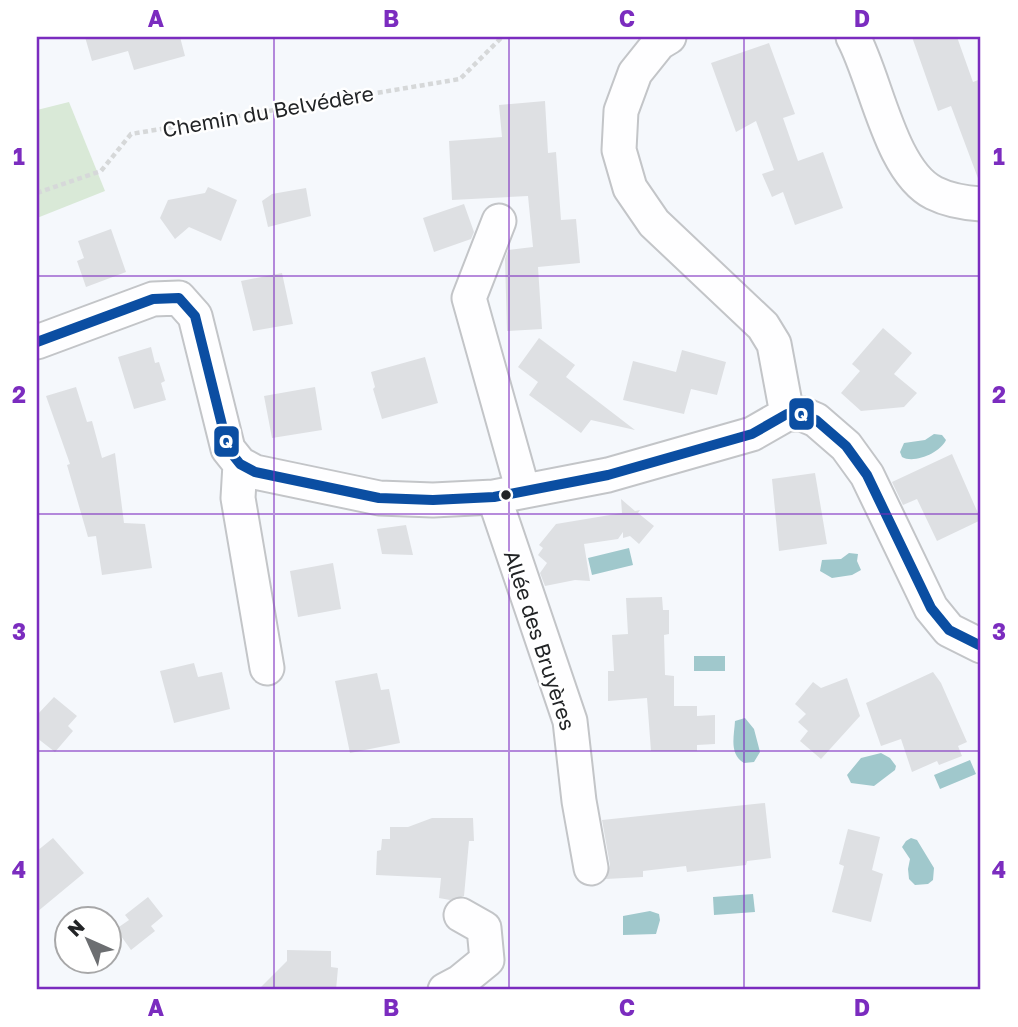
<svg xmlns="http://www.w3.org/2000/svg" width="1018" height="1027" viewBox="0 0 1018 1027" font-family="'Golos Text',sans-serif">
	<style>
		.green { fill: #d9e9d7 }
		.water { fill: #a0c8cc }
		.building { fill: #dee0e3 }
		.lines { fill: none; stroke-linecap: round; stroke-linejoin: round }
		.street-casing { stroke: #c3c5c8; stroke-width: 37 }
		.path { stroke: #d6d8d9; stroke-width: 4.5; stroke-dasharray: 5 3.5; stroke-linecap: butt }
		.street { stroke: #fefeff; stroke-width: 33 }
		.bus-1-casing { stroke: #fff; stroke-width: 16 }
		.bus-1 { stroke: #0b4ea2; stroke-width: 10 }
		.grid { fill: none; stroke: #7b2cbf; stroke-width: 2; stroke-opacity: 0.55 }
		.bus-dot { fill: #222426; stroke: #fff; stroke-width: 2.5 }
		.labels { text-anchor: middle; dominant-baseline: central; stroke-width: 5; stroke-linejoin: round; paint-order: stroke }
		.street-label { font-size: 21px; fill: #222426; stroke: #fff }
		.line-badge { stroke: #fff; stroke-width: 2.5 }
		.badge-label { font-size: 19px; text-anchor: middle; font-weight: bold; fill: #fff }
		.neatline { fill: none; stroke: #7b2cbf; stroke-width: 2.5 }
		.grid-label { font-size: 23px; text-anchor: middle; font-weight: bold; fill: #7b2cbf }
	</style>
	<rect width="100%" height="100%" fill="#f5f8fc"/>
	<!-- green -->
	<path class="green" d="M69,102L105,191L37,218V110Z"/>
	<!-- water -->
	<path class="water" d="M934,434L942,435L946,440C940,453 914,464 902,457L900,452L904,443L925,440Z
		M629,548L633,565L592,575L588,558Z
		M849,553L858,554L857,561L861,570L852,575L832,578L820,571L822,560L841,559Z
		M694,656H725V671H694Z
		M745,718L754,729L760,752L754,762L744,763C729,754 734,737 735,721Z
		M881,753L890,758L896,766L895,770L874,786L851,783L847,775L861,758Z
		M970,760L976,774L940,789L934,775Z
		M911,838L917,840L934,868L933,880L928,884L915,885L909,879L908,869L910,859L902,847L906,841Z
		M753,894L755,912L714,915L713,897Z
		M650,911L659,914L660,920L656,934L623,935V916Z"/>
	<!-- building -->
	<path class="building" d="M85,37H180L185,56L134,70L128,51L92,61Z
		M912,37H957L973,82L981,79V180L979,181L951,106L938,111Z
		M769,43L795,114L783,118L798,161L823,152L843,208L795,225L783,192L772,197L762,174L774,170L756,121L736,132L711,63Z
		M545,101L548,153L556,152L561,220L576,219L580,263L538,267L542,329L507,331L505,259L508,250L533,247L528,196L452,200L449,141L502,137L499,105Z
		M208,187L237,200L221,241L189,227L175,239L160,218L168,200L205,193Z
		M306,188L311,216L268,227L262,201L272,194Z
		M464,204L474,232L471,239L434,252L423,218Z
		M111,229L126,272L86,287L77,261L84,258L78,241Z
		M282,273L293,324L253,331L241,281Z
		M883,328L912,353L894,374L917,393L904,407L861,411L841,393L860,371L852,364Z
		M539,338L575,365L566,377L635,430L591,420L581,433L529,395L538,382L518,367Z
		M151,347L155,363L159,362L165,381L161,383L166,400L134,409L118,357Z
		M682,350L726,362L717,395L691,389L684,414L623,400L633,361L676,372Z
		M425,357L438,403L382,419L373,389L375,387L371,372Z
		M76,387L87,422L92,421L102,458L115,453L124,523L145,524L152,568L102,575L96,536L88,537L67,465L70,464L46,396Z
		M315,387L322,430L272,438L264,396Z
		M952,454L981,520L937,541L917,499L903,505L892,482Z
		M815,473L827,544L779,551L772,479Z
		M621,499L635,511L640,510L638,513L654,526L639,544L630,536L623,538V532L618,539L584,544L590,581L575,580L545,586L540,573L547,563L538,555L543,548L539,545L556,524L622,513Z
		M406,525L413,555L382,554L377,529Z
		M333,563L341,609L298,617L290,571Z
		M662,597L663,610H669V634L664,635L665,675L674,676V706H697V716L715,715V744L697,745V751H651L647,698L608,701V671H614L612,635L628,634L626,598Z
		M194,663L198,677L222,672L230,709L174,723L160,671Z
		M933,672L941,683L967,742L958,746L962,756L939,765L937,761L912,772L901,739L881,746L866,703Z
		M377,673L381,690L389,689L400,743L350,753L335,681Z
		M847,678L860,716L821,759L800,741L808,731L798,722L806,714L795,704L813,682L821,688Z
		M54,697L77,716L68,726L73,731L55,752L37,738V715Z
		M765,803L771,858L747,861L746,865L687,872L686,866L643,871V877L606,879L610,865L602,820Z
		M432,818H473L474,841H469L464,896L450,900L439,898L441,878L376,875L377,851L381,850L382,839H390V827H408Z
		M848,829L880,837L872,870L883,874L871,922L832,912L844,866L839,864Z
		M53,838L84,873L37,912V851Z
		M148,897L163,916L151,926L155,931L131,950L116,929L129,920L125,915Z
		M287,950L331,951V967L338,968L336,990H258L287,961Z"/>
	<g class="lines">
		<defs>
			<path id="street" d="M669,37L659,43L635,73L621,111L619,150L630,188L654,223L763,326L774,344L787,414
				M853,37C876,79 890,171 934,193C948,200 965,203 981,204
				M499,221L469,298L523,491
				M37,342L153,299L179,298L195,316L228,449L240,464L255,472L379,498L433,500L494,497L608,475L752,434L787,414H802L816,420L846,446L867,475L931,608L949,630L981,646
				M240,464L238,498L267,668
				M494,497L570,721L579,801L591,868
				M445,990L460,982L487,960L484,928L461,915"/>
		</defs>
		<!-- street casing -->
		<use href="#street" class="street-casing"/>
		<!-- path -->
		<path class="path" d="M37,193L101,171L131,134L460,79L502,37"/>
		<!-- street -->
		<use href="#street" class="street"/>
		<defs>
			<path id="bus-1" d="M37,342L153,299L179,298L195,316L228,449L240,464L255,472L379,498L433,500L494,497L608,475L752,434L787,414H802L816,420L846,446L867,475L931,608L949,630L981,646"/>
		</defs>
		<!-- bus-1 casing -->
		<use href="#bus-1" class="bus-1-casing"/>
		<!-- bus-1 -->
		<use href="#bus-1" class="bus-1"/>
	</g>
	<!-- grid -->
	<path class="grid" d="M274,37V990M509,37V990M744,37V990M37,276H981M37,514H981M37,751H981"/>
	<!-- markers -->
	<circle class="bus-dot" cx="506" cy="495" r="6"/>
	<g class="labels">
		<!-- street labels -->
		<g class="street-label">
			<text transform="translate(268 111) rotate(-10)">Chemin du Belvédère</text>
			<text transform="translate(540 640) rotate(72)">Allée des Bruyères</text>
		</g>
	</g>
	<g class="line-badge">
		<rect x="788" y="397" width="27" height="34" rx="7" fill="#0b4ea2"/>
		<rect x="213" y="425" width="27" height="33" rx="7" fill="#0b4ea2"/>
	</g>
	<g class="badge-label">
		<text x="801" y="421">Q</text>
		<text x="226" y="448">Q</text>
	</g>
	<!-- border -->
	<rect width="1018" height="1027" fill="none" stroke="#ffffff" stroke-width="77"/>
	<!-- north arrow -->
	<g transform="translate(88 940) rotate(315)"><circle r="33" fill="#ffffff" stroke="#a7a7a8" stroke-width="2"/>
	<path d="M0-5L12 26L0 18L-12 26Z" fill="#6c6e71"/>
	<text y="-10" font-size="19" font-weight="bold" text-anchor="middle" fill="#222426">N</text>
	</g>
	<rect x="38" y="38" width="941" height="950" class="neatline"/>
	<g class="grid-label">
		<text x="156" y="27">A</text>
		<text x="391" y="27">B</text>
		<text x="627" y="27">C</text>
		<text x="862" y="27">D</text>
		<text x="19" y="165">1</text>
		<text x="999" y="165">1</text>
		<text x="19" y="403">2</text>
		<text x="999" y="403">2</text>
		<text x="19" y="640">3</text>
		<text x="999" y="640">3</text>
		<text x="19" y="878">4</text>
		<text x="999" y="878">4</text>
		<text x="156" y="1016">A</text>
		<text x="391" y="1016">B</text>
		<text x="627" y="1016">C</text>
		<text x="862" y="1016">D</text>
	</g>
</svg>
